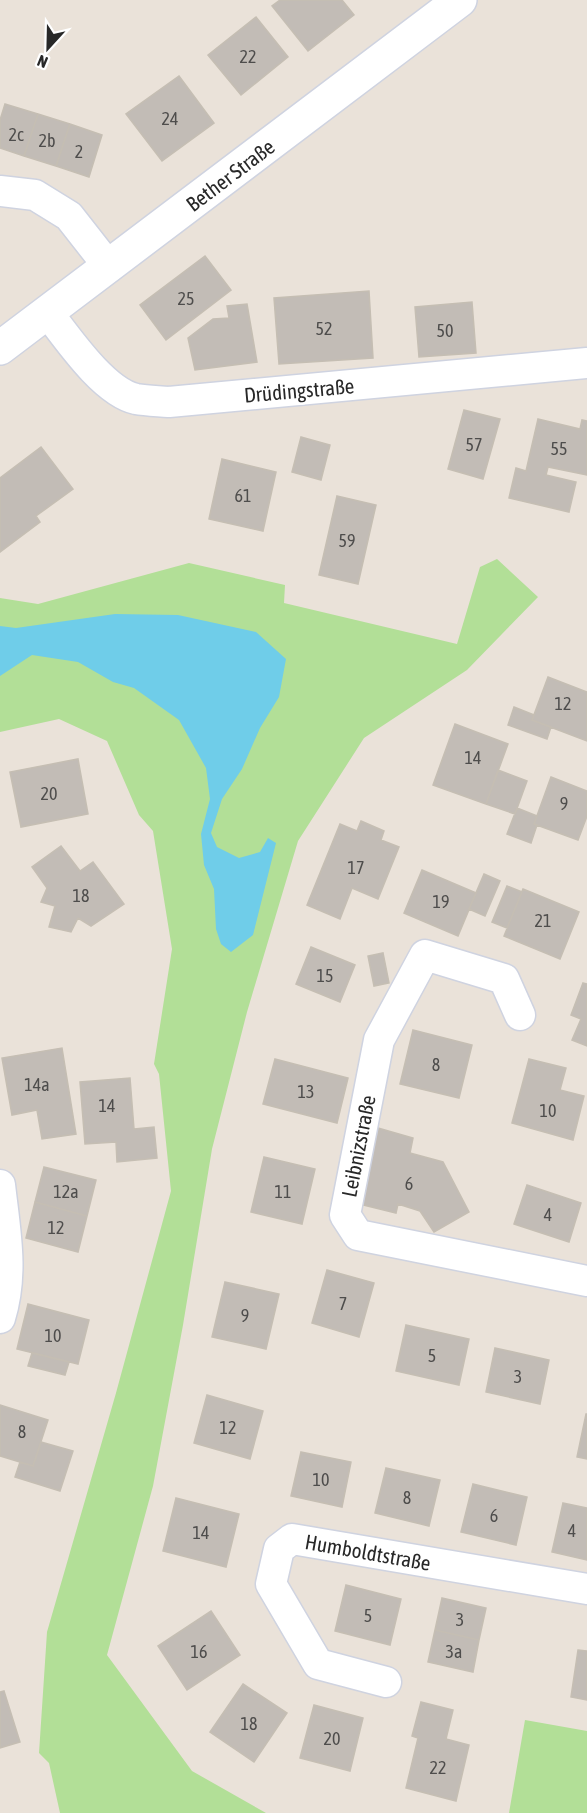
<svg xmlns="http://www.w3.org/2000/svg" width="587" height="1813" viewBox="0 0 587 1813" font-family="'Asap Condensed',sans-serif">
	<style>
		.green { fill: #b2df97 }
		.water { fill: #6fcde9 }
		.building { fill: #c2bcb6; stroke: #c5beb3; stroke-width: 1.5 }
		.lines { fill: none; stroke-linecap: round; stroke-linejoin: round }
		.street-casing { stroke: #cfd3e0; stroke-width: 33 }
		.secondary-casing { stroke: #cfd3e0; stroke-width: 36 }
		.street { stroke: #fff; stroke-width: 30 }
		.secondary { stroke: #fff; stroke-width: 33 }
		.labels { text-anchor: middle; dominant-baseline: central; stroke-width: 5; stroke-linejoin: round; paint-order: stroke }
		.number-label { font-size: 18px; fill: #4e4d4c }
		.street-label { font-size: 21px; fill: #282828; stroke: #fff }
	</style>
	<rect width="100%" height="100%" fill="#eae2d9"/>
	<!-- green -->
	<path class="green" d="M497,559L538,597L467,670L364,738L298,841L247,1012L212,1149L183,1325L153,1486L107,1655L192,1771L266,1813H60L49,1763L39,1753L47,1632L116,1393L171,1191L159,1074L154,1064L172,949L153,831L139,815L107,741L59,719L0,732V598L38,604L189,563L285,585L284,603L457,644L480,567Z
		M525,1720L587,1731V1813H509Z"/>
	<!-- water -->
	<path class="water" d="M115,614L178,615L256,632L286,659L279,697L260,728L242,769L222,799L211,833L217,847L239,858L260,852L268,838L276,843L253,935L231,952L221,944L216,929L214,889L204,865L201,834L210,799L206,768L179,720L134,688L113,682L78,662L32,655L0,676V626L16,628Z"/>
	<!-- building -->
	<path class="building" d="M280,0H342L354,15L308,51L272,6Z
		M256,17L288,57L241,95L208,55Z
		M179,76L214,123L162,161L126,114Z
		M5,104L38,114L24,156L0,148V120Z
		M38,114L70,124L56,166L24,156Z
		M70,124L102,135L89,177L56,166Z
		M205,256L231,290L166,340L140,305Z
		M369,291L373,358L279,364L274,298Z
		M472,302L476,353L419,357L415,307Z
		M247,304L257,362L195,370L188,338L213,319L229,318L227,306Z
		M464,410L500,419L483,479L448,469Z
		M538,419L580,429L582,420L587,421V475L548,467L546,475L576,482L569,512L509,498L516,468L526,471Z
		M301,437L330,445L321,480L292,472Z
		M41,447L73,489L36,516L40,522L0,552V478Z
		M222,459L276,472L263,531L209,519Z
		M337,496L376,505L358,584L319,575Z
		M548,677L587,692V741L532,720Z
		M514,707L534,715L532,720L551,727L547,739L508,725Z
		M455,724L508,744L486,804L433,785Z
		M78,759L88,814L21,827L10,772Z
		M498,770L527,781L515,814L486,804Z
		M551,777L587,791V816L578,840L534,824Z
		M517,808L537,816L534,824L537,825L531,843L507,834Z
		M361,821L384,831L381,840L399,847L378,899L352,888L340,919L307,905L340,824L357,831Z
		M61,846L80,871L93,862L124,904L91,926L78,918L71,932L49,927L55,906L41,902L47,888L32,867Z
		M422,870L476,893L458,936L404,913Z
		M484,874L500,881L485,916L469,909Z
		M507,886L522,892L507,928L492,922Z
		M523,889L579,912L560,959L504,936Z
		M311,947L355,965L340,1002L296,984Z
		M383,953L389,983L374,986L368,956Z
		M583,983L587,984V1046L572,1040L581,1019L571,1015Z
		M413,1030L472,1045L459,1098L400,1084Z
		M62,1048L76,1134L42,1139L37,1110L12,1115L2,1058Z
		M275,1059L348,1078L337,1123L263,1104Z
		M529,1059L566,1068L560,1090L584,1096L573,1140L512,1123Z
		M130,1078L134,1129L154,1127L157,1158L117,1162L116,1142L85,1144L80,1082Z
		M378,1128L413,1138L410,1153L443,1162L469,1212L434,1232L420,1211L398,1204L396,1213L359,1204Z
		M264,1157L315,1169L302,1224L251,1212Z
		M44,1167L96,1180L87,1216L35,1202Z
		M527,1185L581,1203L569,1242L514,1224Z
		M35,1202L87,1216L78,1252L26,1238Z
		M327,1270L374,1283L359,1337L312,1323Z
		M225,1282L279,1294L266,1349L212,1337Z
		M28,1304L89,1320L78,1364L17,1349Z
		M406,1325L469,1339L459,1385L396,1371Z
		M495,1348L549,1360L540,1404L486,1392Z
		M32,1353L69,1362L65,1375L28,1366Z
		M207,1395L263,1411L250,1459L194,1443Z
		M0,1405L48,1420L33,1466L0,1456Z
		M586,1414H587V1459L577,1457Z
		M41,1442L73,1451L60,1491L15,1477L20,1462L33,1466Z
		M301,1452L351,1462L342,1507L291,1496Z
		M386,1468L440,1480L429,1526L375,1513Z
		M473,1484L527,1497L516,1545L461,1532Z
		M176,1498L239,1514L226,1567L163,1551Z
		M563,1503L587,1508V1560L552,1552Z
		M346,1585L401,1599L390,1645L335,1631Z
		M442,1598L486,1608L479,1640L435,1630Z
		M211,1611L240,1655L187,1690L158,1646Z
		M435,1630L479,1640L473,1672L428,1662Z
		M578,1650L587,1651V1700L571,1697Z
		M243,1684L287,1713L254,1762L210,1732Z
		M4,1691L20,1742L0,1748V1692Z
		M421,1702L453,1710L446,1739L469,1745L456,1801L406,1788L418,1738L412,1736Z
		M314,1705L363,1718L350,1771L300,1758Z"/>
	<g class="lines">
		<defs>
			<path id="street" d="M0,191L35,195L69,216L109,267
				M48,313C68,339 104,392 136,399C147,401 158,401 169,402L587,363
				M520,1015L504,979L425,955L379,1040L345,1215L358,1235L587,1281
				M0,1185C5,1230 14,1273 0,1318
				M386,1682L318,1664L271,1584L279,1549L292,1539L587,1589"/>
			<path id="secondary" d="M0,348L460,0"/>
		</defs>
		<!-- street casing -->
		<use href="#street" class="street-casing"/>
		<!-- secondary casing -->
		<use href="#secondary" class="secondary-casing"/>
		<!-- street -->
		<use href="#street" class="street"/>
		<!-- secondary -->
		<use href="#secondary" class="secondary"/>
	</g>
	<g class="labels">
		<!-- number labels -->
		<g class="number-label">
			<text x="248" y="56">22</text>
			<text x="170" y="118">24</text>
			<text x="16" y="134">2c</text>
			<text x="47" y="140">2b</text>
			<text x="79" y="151">2</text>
			<text x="186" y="298">25</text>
			<text x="324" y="328">52</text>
			<text x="445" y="330">50</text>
			<text x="474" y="444">57</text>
			<text x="559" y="448">55</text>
			<text x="243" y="495">61</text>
			<text x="347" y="540">59</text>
			<text x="563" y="703">12</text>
			<text x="473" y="757">14</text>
			<text x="49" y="793">20</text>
			<text x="564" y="803">9</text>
			<text x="356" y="867">17</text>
			<text x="81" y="895">18</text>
			<text x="441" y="901">19</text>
			<text x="543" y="920">21</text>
			<text x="325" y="975">15</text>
			<text x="436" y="1064">8</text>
			<text x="37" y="1084">14a</text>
			<text x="306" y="1091">13</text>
			<text x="107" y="1105">14</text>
			<text x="548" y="1110">10</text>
			<text x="409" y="1183">6</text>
			<text x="66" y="1191">12a</text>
			<text x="283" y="1191">11</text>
			<text x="548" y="1214">4</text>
			<text x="56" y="1227">12</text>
			<text x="343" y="1303">7</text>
			<text x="245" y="1315">9</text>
			<text x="53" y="1335">10</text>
			<text x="432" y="1355">5</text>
			<text x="518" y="1376">3</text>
			<text x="228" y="1427">12</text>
			<text x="22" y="1431">8</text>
			<text x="321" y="1479">10</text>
			<text x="407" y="1497">8</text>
			<text x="494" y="1515">6</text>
			<text x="572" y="1530">4</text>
			<text x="201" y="1532">14</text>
			<text x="368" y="1615">5</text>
			<text x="460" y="1619">3</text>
			<text x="199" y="1651">16</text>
			<text x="454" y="1651">3a</text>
			<text x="249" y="1723">18</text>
			<text x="332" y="1738">20</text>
			<text x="438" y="1767">22</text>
		</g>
		<!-- street labels -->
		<g class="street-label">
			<text transform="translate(230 175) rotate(-37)">Bether Straße</text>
			<text transform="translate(299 390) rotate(-5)">Drüdingstraße</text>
			<text transform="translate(358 1146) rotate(-79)">Leibnizstraße</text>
			<text transform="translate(368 1552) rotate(10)">Humboldtstraße</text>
		</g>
	</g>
	<!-- north arrow -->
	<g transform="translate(48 48) rotate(202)" stroke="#ffffff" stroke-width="4.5" paint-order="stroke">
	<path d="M0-4.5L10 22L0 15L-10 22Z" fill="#282828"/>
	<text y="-9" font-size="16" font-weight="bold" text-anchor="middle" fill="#282828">N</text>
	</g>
</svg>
